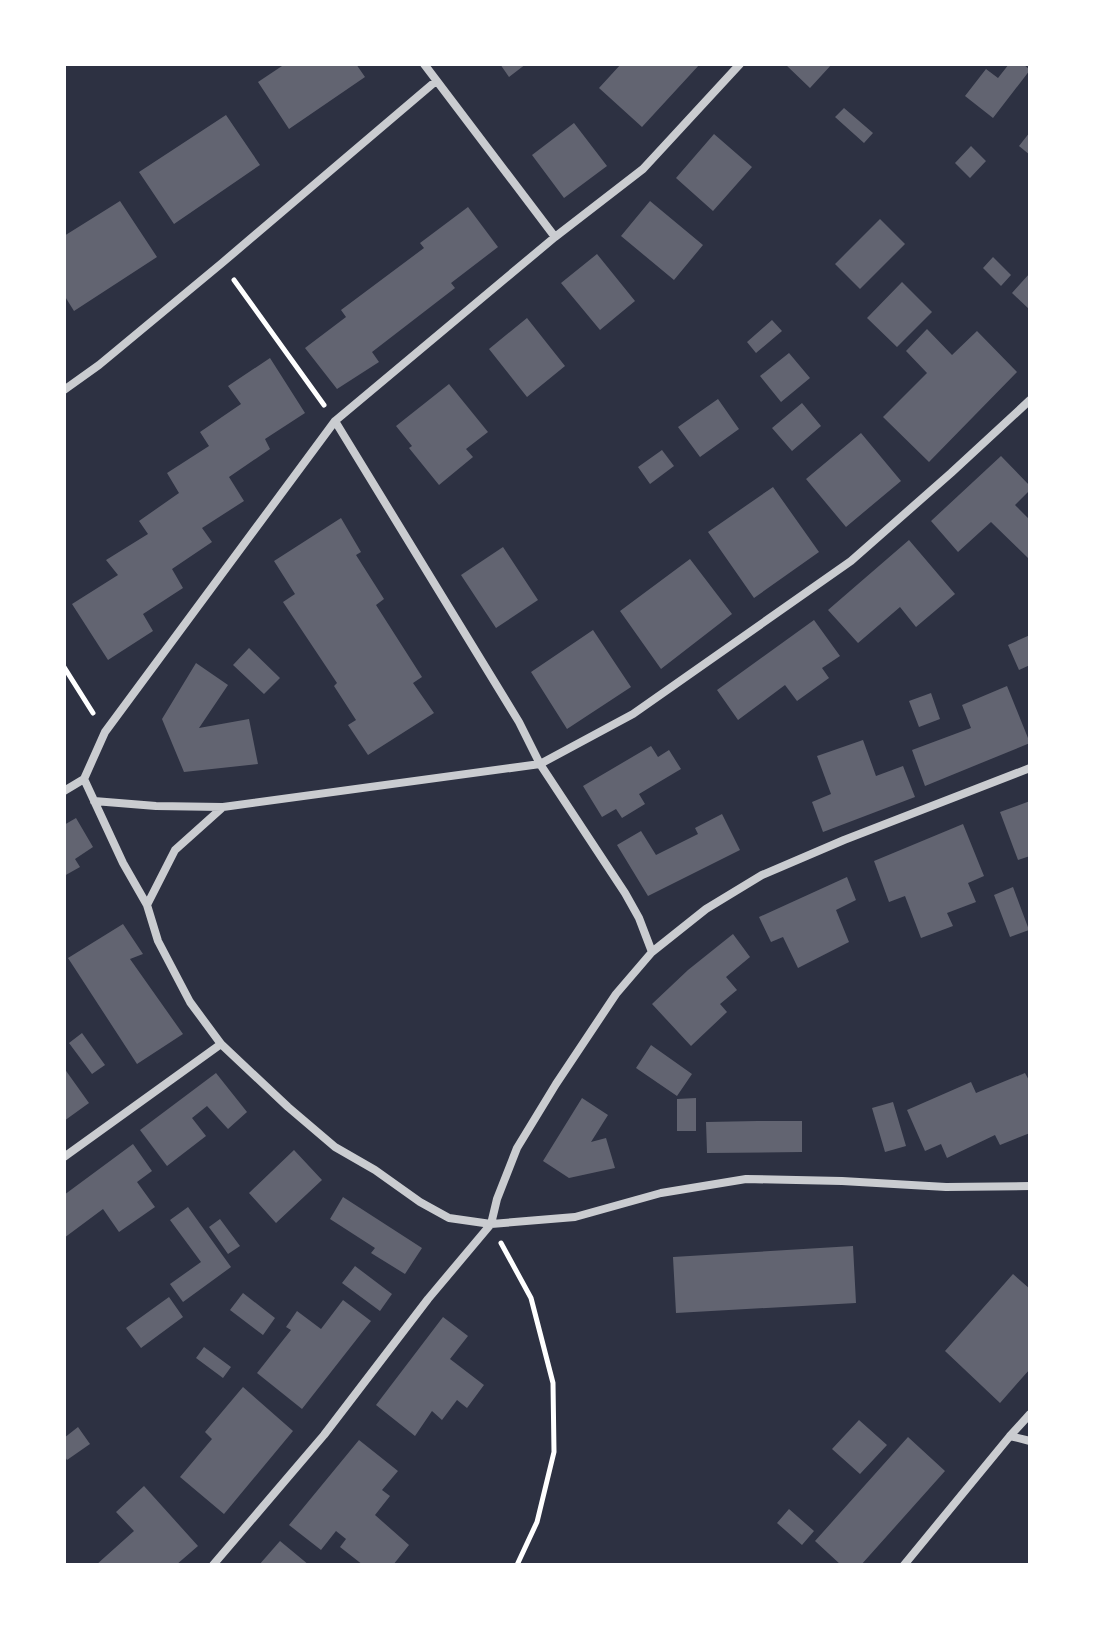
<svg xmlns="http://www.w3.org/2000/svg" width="1094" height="1629" viewBox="0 0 1094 1629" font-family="Karla,sans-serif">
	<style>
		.building { fill: #626471 }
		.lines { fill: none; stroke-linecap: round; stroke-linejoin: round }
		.path { stroke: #fff; stroke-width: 5 }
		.minor { stroke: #caccd0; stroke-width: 8 }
	</style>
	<rect width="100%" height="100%" fill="#2d3142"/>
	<!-- building -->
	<path class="building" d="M285,64H356L365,77L289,129L258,82Z
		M500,64H526L509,77Z
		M621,64H700L642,127L599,88Z
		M785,64H832L810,88Z
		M1009,64H1023L1030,70L993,118L965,96L986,69L998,78Z
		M844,108L873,133L864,143L835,117Z
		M226,115L260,165L174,224L139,172Z
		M574,123L607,166L564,198L532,155Z
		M1030,132V155L1019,146Z
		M714,134L752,167L713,211L676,178Z
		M971,146L986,161L970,178L955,163Z
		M120,201L157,257L74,311L64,295V236Z
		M650,201L703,245L674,280L621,236Z
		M468,207L498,247L451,283L455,288L372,352L379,362L337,389L305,348L346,317L341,310L424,248L420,243Z
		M880,219L905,244L860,289L835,264Z
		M597,254L635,301L600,330L561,283Z
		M993,257L1011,275L1001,286L983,268Z
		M1030,273V310L1012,293Z
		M902,282L932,312L897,347L867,318Z
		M527,318L565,366L527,397L489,349Z
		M772,320L782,331L756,353L747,342Z
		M927,329L952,355L977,331L1017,372L929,462L883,417L927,373L906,351Z
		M789,353L810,378L781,402L760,376Z
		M270,358L305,413L265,439L270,449L229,477L244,501L202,528L212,542L172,569L183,588L143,614L153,631L108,660L72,604L118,575L106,560L148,534L139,521L179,493L167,473L209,446L200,432L241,404L228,386Z
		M449,384L488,432L466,449L473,457L439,485L409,448L412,446L396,426Z
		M718,399L739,429L700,457L678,427Z
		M802,403L821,426L792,451L772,428Z
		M861,433L901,481L846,527L806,479Z
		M662,450L674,466L650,484L638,467Z
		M1001,456L1030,486V490L1015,505L1030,520V557L1028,558L991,522L958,552L931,521Z
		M773,487L819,552L754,598L708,532Z
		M341,518L361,552L356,555L384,599L376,605L422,677L413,683L434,713L368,755L348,725L356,720L334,686L337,683L283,602L295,594L274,561Z
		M909,540L955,594L916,627L900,607L858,643L828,610Z
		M503,547L538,600L496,628L461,575Z
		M690,559L732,614L661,669L620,611Z
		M814,620L840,656L822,668L829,678L797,701L785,685L738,720L717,690Z
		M593,630L631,687L567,729L531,672Z
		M1030,635V665L1019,670L1008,645Z
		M249,648L280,678L264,694L233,665Z
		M196,663L228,685L199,728L249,719L258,764L184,772L162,719Z
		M1007,686L1030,743L925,786L912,750L971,728L962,705Z
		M931,693L940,719L919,727L909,701Z
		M863,740L876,776L903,766L915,797L823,832L812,802L831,794L817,756Z
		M651,746L658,757L669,750L681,769L639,794L645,804L622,818L616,809L602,817L583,786Z
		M1030,801V856L1018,860L1000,812Z
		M722,814L740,850L648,896L617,845L641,831L656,855L698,834L695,828Z
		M76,818L93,847L75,859L80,867L64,876V825Z
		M963,824L984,876L968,883L976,902L947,913L953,926L921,938L905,896L889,902L874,861Z
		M847,877L856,900L836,910L849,942L798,968L783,937L771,942L759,917Z
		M1013,887L1029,930L1010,937L994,895Z
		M123,924L143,954L130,959L183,1034L137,1064L68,958Z
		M733,934L750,957L726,977L737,990L720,1004L727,1012L691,1046L652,1004L688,970Z
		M82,1033L105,1065L92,1074L69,1043Z
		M651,1045L692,1074L677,1096L636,1068Z
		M64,1068L89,1103L64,1121Z
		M216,1073L247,1112L228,1129L207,1106L192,1118L206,1136L167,1166L140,1130Z
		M1025,1073L1030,1082V1133L1000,1145L995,1135L947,1158L941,1144L925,1151L907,1110L971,1082L976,1093Z
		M582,1098L608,1115L591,1142L606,1138L615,1168L569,1178L543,1161Z
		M696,1098V1131H677V1099Z
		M893,1102L906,1146L885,1152L872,1108Z
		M758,1121H802V1152L707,1153L706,1122Z
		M133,1144L152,1171L137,1182L155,1207L119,1232L103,1209L64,1238V1195Z
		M294,1150L322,1180L276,1223L249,1193Z
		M343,1197L422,1248L405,1274L371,1253L375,1248L330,1219Z
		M188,1207L231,1267L183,1302L170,1284L201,1262L170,1220Z
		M220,1219L240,1246L228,1254L209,1227Z
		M853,1246L856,1303L676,1313L673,1257Z
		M355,1266L392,1294L380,1311L342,1283Z
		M1013,1274L1030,1289V1369L1000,1403L945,1351Z
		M243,1293L275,1318L263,1335L230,1310Z
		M169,1297L183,1317L141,1348L126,1328Z
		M343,1300L371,1321L302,1409L257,1373L291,1330L286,1327L297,1311L321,1329Z
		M443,1317L468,1336L450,1359L484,1385L467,1408L457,1400L442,1420L432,1411L415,1436L376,1405Z
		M204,1347L231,1367L223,1378L196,1358Z
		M243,1387L293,1431L224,1514L180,1477L212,1439L205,1432Z
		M859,1420L887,1445L860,1474L832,1449Z
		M78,1427L90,1444L67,1460L64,1455V1438Z
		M908,1437L945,1471L861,1565H841L815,1541Z
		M359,1440L398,1471L382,1490L390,1496L375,1515L409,1545L393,1565H363L340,1547L346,1539L336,1531L321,1550L289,1525Z
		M144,1486L198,1546L176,1565H96L134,1531L116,1512Z
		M789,1509L814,1531L802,1545L777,1523Z
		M280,1541L309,1565H259Z"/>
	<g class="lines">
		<!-- path -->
		<path class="path" d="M234,280L324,405
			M64,667L93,713
			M501,1243L531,1298L553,1383L554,1452L537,1522L517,1565"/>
		<!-- minor -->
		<path class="minor" d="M424,64L555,237
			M64,390L99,365L222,263L436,81
			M1030,400L951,473L851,561L633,714L540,764L223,807L175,850L147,905L158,941L190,1002L221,1044L288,1107L335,1147L375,1170L420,1202L449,1218L491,1224L497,1199L517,1148L556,1084L616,994L652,952L706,909L762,875L844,840L1030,768
			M335,421L519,722L540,764L625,893L639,918L652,952
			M84,779L105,732L335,421L555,237L643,169L740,64
			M84,779L123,863L147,905
			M64,791L84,779
			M94,801L156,806L222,807
			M64,1157L221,1044
			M1010,1436L1030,1441
			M213,1565L324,1435L428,1299L491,1224L575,1217L661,1193L746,1179L842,1181L946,1187L1030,1186
			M904,1565L1010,1436L1030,1414"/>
	</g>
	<!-- border -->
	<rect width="1094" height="1629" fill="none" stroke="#ffffff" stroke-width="132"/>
</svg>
